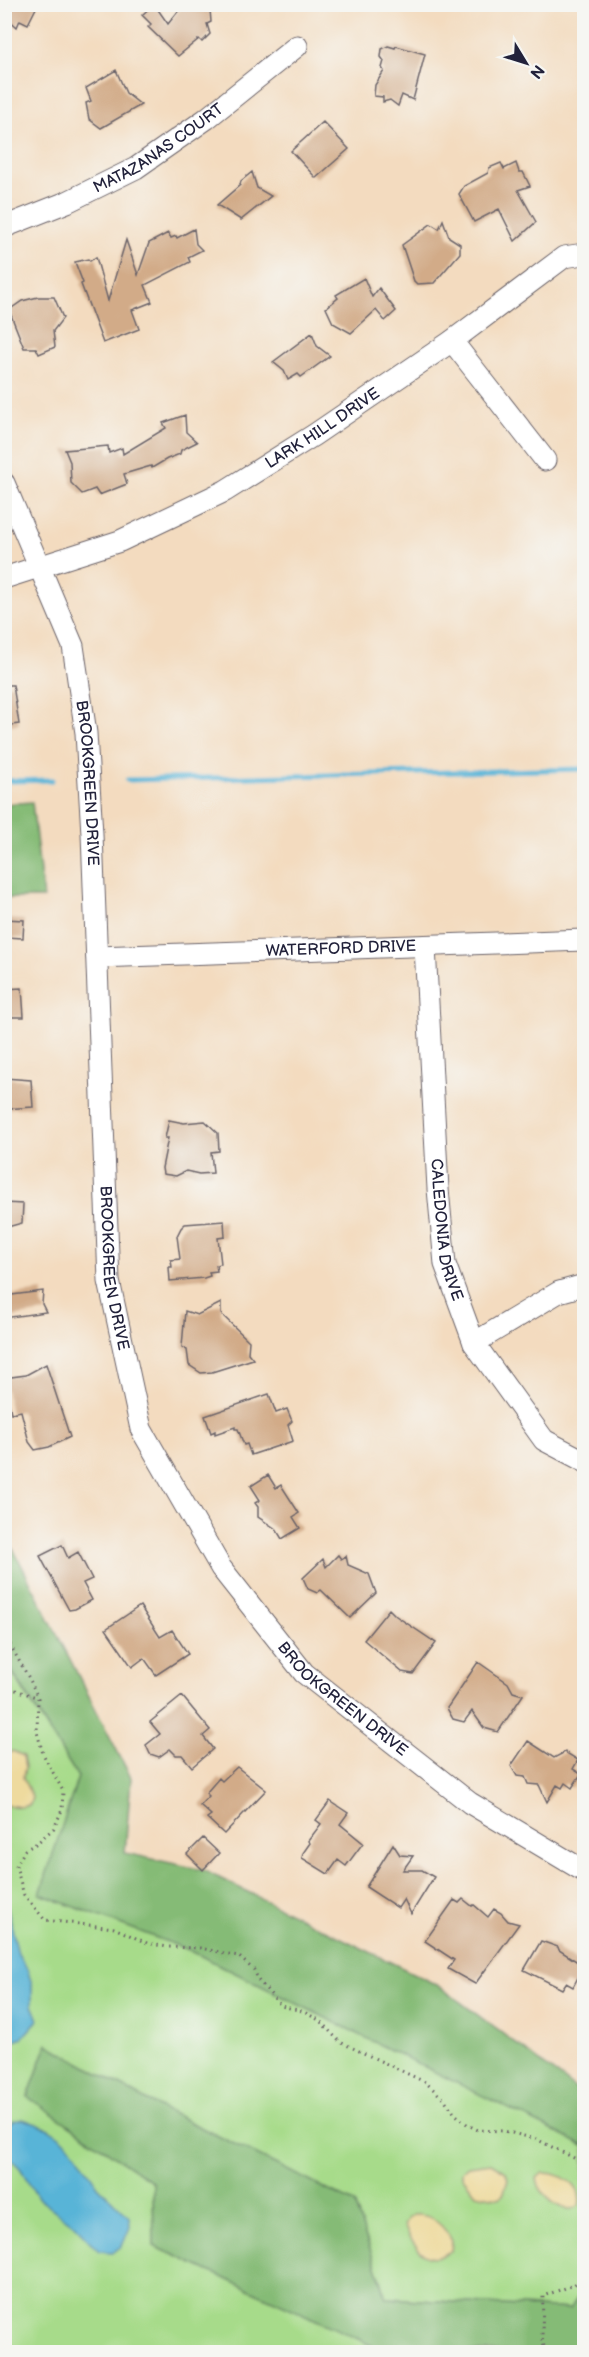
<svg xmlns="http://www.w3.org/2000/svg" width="589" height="2357" viewBox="0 0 589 2357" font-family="'Balsamiq Sans',sans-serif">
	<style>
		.green { fill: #a7db8a; stroke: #647e62; stroke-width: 1.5 }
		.forest { fill: #85bb76; stroke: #546e58; stroke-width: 1.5 }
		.sand { fill: #eeda9e; stroke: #887e6c; stroke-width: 1.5 }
		.water { fill: #59b4d7; stroke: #3e6b89; stroke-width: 1.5 }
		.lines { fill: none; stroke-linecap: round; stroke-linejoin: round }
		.stream { stroke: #59b4d7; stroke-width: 5 }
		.building { fill: #d2ab88 }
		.street-casing { stroke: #6b6369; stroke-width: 23 }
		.path { stroke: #6b6369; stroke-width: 3; stroke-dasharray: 1.5 4.5; stroke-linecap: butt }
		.street { stroke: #fff; stroke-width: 21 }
		.labels { text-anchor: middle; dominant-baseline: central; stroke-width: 5; stroke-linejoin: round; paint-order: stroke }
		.street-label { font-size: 16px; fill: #22223b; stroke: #f6f6f2 }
	</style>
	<rect width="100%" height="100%" fill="#f6f6f2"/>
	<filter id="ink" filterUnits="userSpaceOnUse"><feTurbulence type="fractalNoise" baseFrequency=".0167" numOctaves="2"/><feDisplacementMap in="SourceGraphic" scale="12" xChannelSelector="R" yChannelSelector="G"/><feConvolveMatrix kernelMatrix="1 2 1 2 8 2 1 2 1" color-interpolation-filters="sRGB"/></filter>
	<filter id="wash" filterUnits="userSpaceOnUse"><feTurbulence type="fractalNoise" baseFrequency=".008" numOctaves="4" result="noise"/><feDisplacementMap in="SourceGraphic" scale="24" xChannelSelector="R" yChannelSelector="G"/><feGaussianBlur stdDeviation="1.35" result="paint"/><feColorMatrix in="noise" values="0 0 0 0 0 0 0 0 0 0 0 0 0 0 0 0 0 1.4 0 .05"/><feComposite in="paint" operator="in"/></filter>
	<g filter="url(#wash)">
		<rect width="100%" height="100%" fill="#f3dbbf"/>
		<!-- green -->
		<path class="green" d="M4,1660L78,1777L41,1894L189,1950L584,2146V2289L570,2309L387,2298L354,2203L157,2106L47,2045L28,2097L153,2182L154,2246L387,2352H5Z"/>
		<!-- forest -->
		<path class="forest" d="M32,802L43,898H5V804Z
			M4,1531L131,1778L125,1853L203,1870L439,1986L584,2095V2146L189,1950L40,1894L78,1777L5,1660Z
			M47,2044L157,2106L354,2203L387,2298L570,2309L584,2289V2352H387L154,2246L153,2182L28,2097Z"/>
		<!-- sand -->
		<path class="sand" d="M13,1751L23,1756L25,1767L23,1778L32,1797L30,1805L21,1807L5,1805V1755Z
			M491,2163L506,2172L508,2180L503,2195L498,2198L476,2194L462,2176V2171L468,2166Z
			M543,2173C562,2173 584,2186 579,2206C563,2217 538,2194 537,2178Z
			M413,2215C431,2213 444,2226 452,2241L451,2251C426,2267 415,2247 404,2226L408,2218Z"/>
		<!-- water -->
		<path class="water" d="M4,1892L18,1954L27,1969L32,1984V2005L38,2020L22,2038L5,2045Z
			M23,2119L49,2129L61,2137L75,2151L98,2186L129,2217L130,2227L122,2246L113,2252L99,2251L73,2224L39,2199L20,2168L5,2153V2128L14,2121Z"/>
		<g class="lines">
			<!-- stream -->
			<path class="stream" d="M127,780L584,769
				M4,781L52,780"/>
		</g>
		<g id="blocks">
			<!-- building -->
			<path class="building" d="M4,4H38L28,24L20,20L17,27L4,15Z
				M154,4L168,24L184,4H205L210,10L211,22L207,24L210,34L202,42L199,39L178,56L148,27L151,24L142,15Z
				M388,46L395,48L396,46L425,54L413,100L402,95L398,106L390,100L383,102V97L374,96L375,85L384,71L382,68L384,61L381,57L382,49Z
				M116,70L126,93L141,105L101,128L89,119L86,103L91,101L86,88Z
				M323,122L349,149L316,178L291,151Z
				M501,163L504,169L516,163L519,172H523L530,186L518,190L536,222L515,241L499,209L474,222L459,194L464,186L488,173L489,168Z
				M252,172L257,188L271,196L241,220L217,205L240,185L241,181Z
				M443,220L449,237L460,244V253L434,283L417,284L414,281L402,245L431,224L439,229Z
				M194,229L196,244L202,250L188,257L190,262L145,285L152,302L132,310L139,329L103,343L81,284L83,283L75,262L88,259L90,261L96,257L108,301L126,240L138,275L149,243L168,233L171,238L176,236L177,238Z
				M364,278L372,297L379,288L396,311L385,321L376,310L351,333L333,323L326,308L338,298L336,295Z
				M38,297H54L63,318L53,331L55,347L39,354L36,348H24L9,310L22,301Z
				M312,333L317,346L330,356L301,377L298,374L288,380L284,371L273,362Z
				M185,415L186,432L197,442L181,450L180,454L167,459L152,468L151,466L124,474L127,484L99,495L95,489L82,494L71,483L70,462L65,450L108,446L109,453L122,448L123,454L166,428L163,423Z
				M4,685H13L19,724L4,726Z
				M4,919L24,920L23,938L4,937Z
				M22,988L24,1017H4V989Z
				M4,1078L31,1080L33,1107L4,1109Z
				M169,1120L184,1123L205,1121L218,1133L219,1151L211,1152L213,1173L199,1174L186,1171L176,1176L163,1174L162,1168L168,1138H165Z
				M4,1203L23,1204L22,1223L4,1228Z
				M224,1221L225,1237L218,1238L221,1264L216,1265L217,1271L209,1272L210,1276L204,1278L170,1281L169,1267H172L171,1260L180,1259L177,1236L181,1228L185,1224Z
				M43,1291L42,1304L46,1312L4,1318V1296Z
				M221,1303V1314L249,1341L248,1353L253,1359L212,1372L201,1373L189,1365L187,1350L182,1347L185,1311L197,1315Z
				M46,1364L70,1437L49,1447L35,1450L29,1442L21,1411L11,1413L4,1378L26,1375Z
				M269,1394L276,1413L287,1409L292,1421L288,1425L293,1441L251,1455L247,1444L244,1445L238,1429H235V1427L215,1434V1431L211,1433L205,1416Z
				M268,1475L276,1488L281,1485L299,1513L293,1517L300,1528L282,1539L276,1529L258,1517V1507L255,1503L260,1500L251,1486Z
				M62,1545L68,1558L78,1552L92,1579L83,1583L92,1600L75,1609L69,1610L40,1556Z
				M338,1555L341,1559L346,1556L348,1565L369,1574L376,1593L350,1618L321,1590L317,1593L308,1589L303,1578L323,1559L326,1567Z
				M140,1606L160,1637L172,1630L188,1654L156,1675L144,1658L132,1667L106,1629Z
				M389,1609L396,1616L436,1643L413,1674L402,1672L364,1640Z
				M478,1662L508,1683L513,1692L523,1695L498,1732L484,1728L472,1711L464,1722L453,1719L447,1708Z
				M182,1696L210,1730L203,1736L213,1749L192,1767L182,1755H176L170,1749L159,1757L150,1754L146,1745L160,1734L150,1722Z
				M528,1741L554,1758L565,1752L578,1760L573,1769L581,1774L572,1788L565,1783L562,1788L557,1785L547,1802L539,1785L528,1784L525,1777L517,1776L511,1766Z
				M237,1767L266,1790L224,1834L207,1818L211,1815L200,1805L209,1796L206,1793L219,1778L222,1781Z
				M330,1801L348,1813L340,1824L363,1843L346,1866L338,1860L328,1874L302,1858L303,1853L310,1843L308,1841L321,1824L316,1820Z
				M203,1838L219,1853L203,1870L187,1854Z
				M393,1844L400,1855L413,1856L403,1870H422L434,1877L411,1914L404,1899L398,1908L366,1887Z
				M463,1899L472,1906L474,1905L488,1917L494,1909L501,1913L508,1921L519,1924L475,1984L448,1969L454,1960L425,1941L454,1900L459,1903Z
				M541,1941L558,1947L559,1950L584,1966L573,1987L566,1983L562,1989L524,1970Z"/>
		</g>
	</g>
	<g filter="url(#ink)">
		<use href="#blocks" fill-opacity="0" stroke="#6b6369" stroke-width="1.5"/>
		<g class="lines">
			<defs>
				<g id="street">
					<path id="s1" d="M4,227L67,202L136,168L206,119L297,46"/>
					<path d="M452,341L545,460"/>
					<path id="s2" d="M4,483L73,646L86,733L92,834L109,1281L141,1429L221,1568L304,1673L470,1803L584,1871"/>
					<path id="s3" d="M4,578L120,541L225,491L314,435L452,341L564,257L584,254"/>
					<path id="s4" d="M425,947L438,1189L445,1264L474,1343L544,1440L584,1461"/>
					<path id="s5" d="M97,957L584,940"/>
					<path d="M474,1343L559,1292L584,1285"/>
				</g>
			</defs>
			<!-- street casing -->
			<use href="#street" class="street-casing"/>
			<!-- path -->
			<path class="path" d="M4,1634L30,1680L38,1698L37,1732L43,1754L63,1791L62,1810L54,1828L37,1843L25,1850L16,1866L24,1895L45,1920L114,1928L147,1943L167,1947L200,1948L238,1956L254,1970L259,1981L281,2006L302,2011L319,2020L340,2042L425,2082L445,2100L455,2114L468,2125L478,2130L504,2131L536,2139L584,2163
				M4,1686L36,1697
				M545,2352L542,2337L543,2296L574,2285L584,2276"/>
			<!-- street -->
			<use href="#street" class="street"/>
		</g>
	</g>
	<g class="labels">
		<!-- street labels -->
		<g class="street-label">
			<text stroke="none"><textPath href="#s1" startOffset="174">MATAZANAS COURT</textPath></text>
			<text stroke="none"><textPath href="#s3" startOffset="354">LARK HILL DRIVE</textPath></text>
			<text stroke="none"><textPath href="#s2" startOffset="315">BROOKGREEN DRIVE</textPath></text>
			<text stroke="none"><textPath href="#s5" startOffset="244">WATERFORD DRIVE</textPath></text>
			<text stroke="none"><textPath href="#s4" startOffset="284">CALEDONIA DRIVE</textPath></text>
			<text stroke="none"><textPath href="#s2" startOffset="801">BROOKGREEN DRIVE</textPath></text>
			<text stroke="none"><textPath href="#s2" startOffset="1305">BROOKGREEN DRIVE</textPath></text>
		</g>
	</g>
	<!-- margin -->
	<rect width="589" height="2357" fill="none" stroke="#f6f6f2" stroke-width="24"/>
	<!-- north arrow -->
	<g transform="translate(526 63) rotate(128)" stroke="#f6f6f2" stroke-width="4.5" paint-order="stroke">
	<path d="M0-4.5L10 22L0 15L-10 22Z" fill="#22223b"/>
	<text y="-9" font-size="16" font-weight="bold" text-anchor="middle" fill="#22223b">N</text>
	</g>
</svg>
